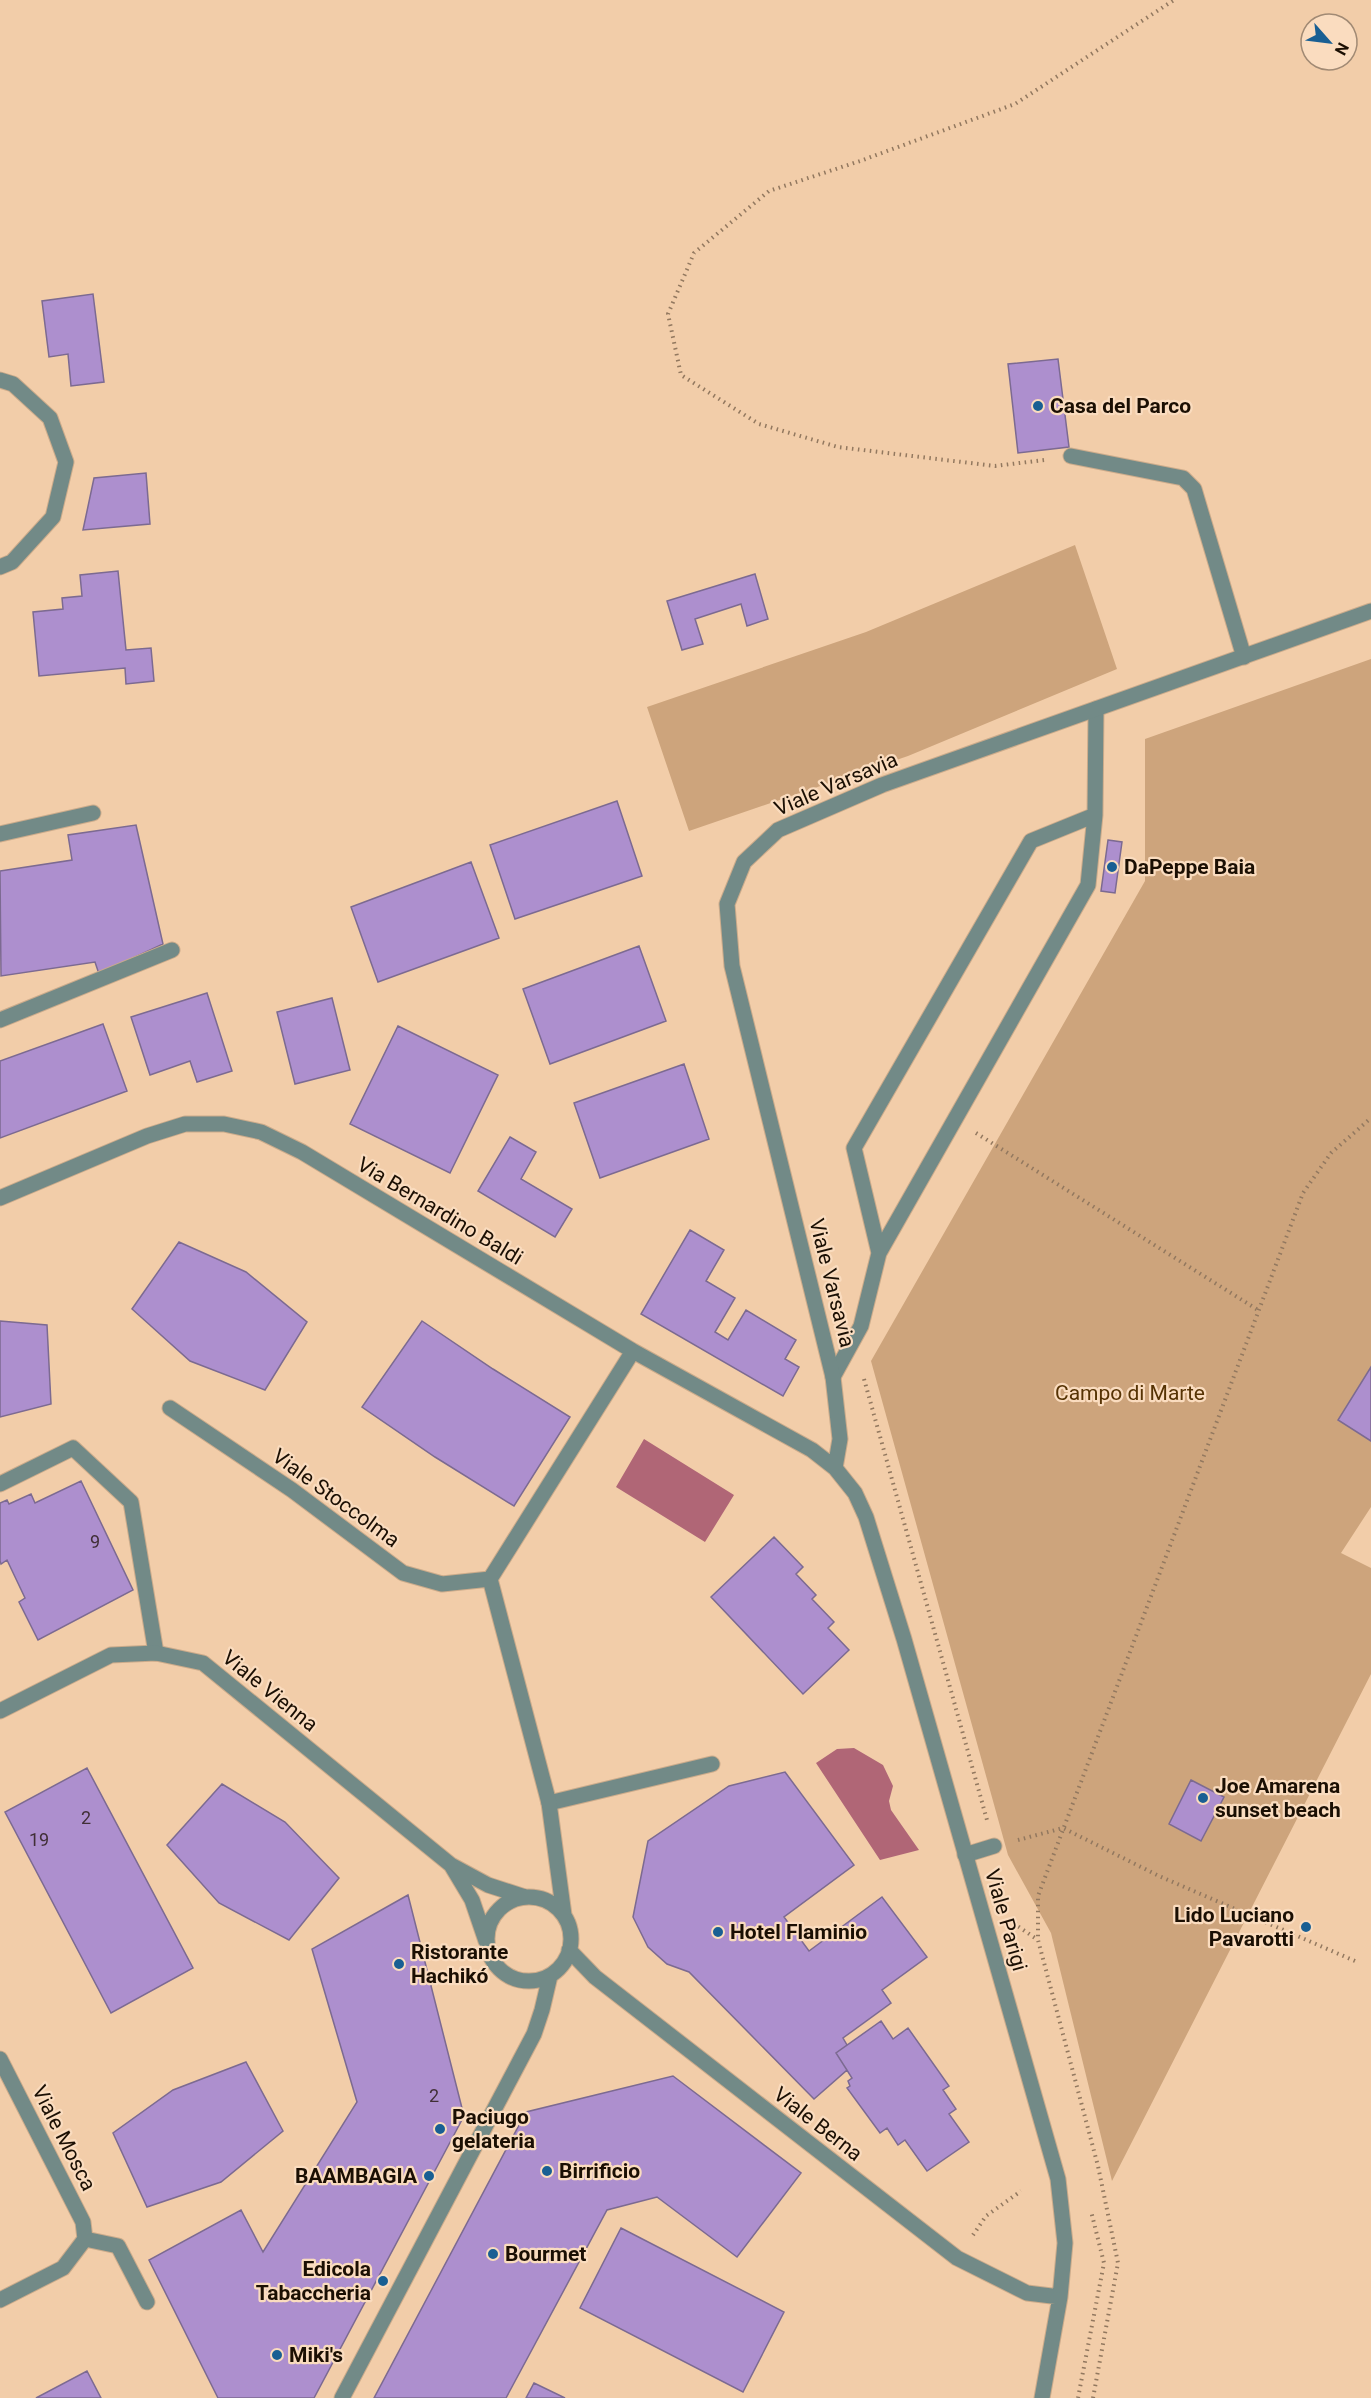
<svg xmlns="http://www.w3.org/2000/svg" width="1371" height="2398" viewBox="0 0 1371 2398" font-family="Roboto,sans-serif">
	<style>
		.green { fill: #cda47c }
		.water { fill: #b06676 }
		.building { fill: #ad8fce; stroke: #7c6a91; stroke-width: 1.5 }
		.lines { fill: none; stroke-linecap: round; stroke-linejoin: round }
		.service-casing { stroke: #cbab8b; stroke-width: 17 }
		.minor-casing { stroke: #cbab8b; stroke-width: 17 }
		.tertiary-casing { stroke: #cbab8b; stroke-width: 17 }
		.path { stroke: #92785f; stroke-width: 4; stroke-dasharray: 1.5 4.5; stroke-linecap: butt }
		.service { stroke: #728a87; stroke-width: 15 }
		.minor { stroke: #728a87; stroke-width: 15 }
		.tertiary { stroke: #728a87; stroke-width: 15 }
		.poi-dot { fill: #195f93; stroke: #fadcbf; stroke-width: 2 }
		.labels { text-anchor: middle; dominant-baseline: central; stroke-width: 4.5; stroke-linejoin: round; paint-order: stroke }
		.number-label { font-size: 18px; fill: #402f36 }
		.poi-label { font-size: 21px; font-weight: bold; fill: #1b0f03; stroke: #fadcbf; text-anchor: start }
		.street-label { font-size: 21px; fill: #1b0f03; stroke: #fadcbf }
		.park-label { font-size: 21px; fill: #563304; stroke: #fadcbf }
	</style>
	<rect width="100%" height="100%" fill="#f2cda9"/>
	<!-- green -->
	<path class="green" d="M1075,545L1117,669L908,756L689,831L647,707L866,632Z
		M1371,659V1507L1341,1553L1371,1568V1674L1112,2181L1051,1933L1008,1855L871,1361L1145,881V739Z"/>
	<!-- water -->
	<path class="water" d="M644,1439L734,1495L705,1542L616,1487Z
		M854,1748L883,1765L893,1786L889,1801L891,1810L919,1850L880,1860L816,1763L837,1749Z"/>
	<!-- building -->
	<path class="building" d="M93,294L104,382L71,386L68,354L49,357L42,301Z
		M1058,359L1069,447L1018,453L1008,364Z
		M146,473L150,524L83,530L94,478Z
		M118,571L126,650L151,648L154,681L126,684L125,668L39,676L33,612L63,609L62,598L82,596L80,575Z
		M755,574L768,619L747,626L741,604L695,619L703,644L682,650L667,601Z
		M617,801L642,876L515,919L490,845Z
		M136,825L163,944L99,974L95,962L1,976L0,871L72,860L68,835Z
		M1108,840L1122,842L1115,893L1101,891Z
		M471,862L499,938L378,982L351,907Z
		M639,946L666,1021L550,1064L523,989Z
		M207,993L232,1071L197,1082L190,1061L150,1075L131,1017Z
		M332,998L350,1070L295,1084L277,1012Z
		M103,1024L127,1091L0,1138V1061Z
		M398,1026L498,1075L450,1173L350,1124Z
		M684,1064L709,1139L600,1178L574,1103Z
		M510,1137L536,1152L521,1179L572,1209L555,1237L478,1191Z
		M690,1230L724,1250L706,1281L735,1298L715,1332L728,1340L746,1310L796,1340L785,1359L799,1367L783,1396L641,1314Z
		M179,1242L246,1272L307,1322L265,1390L190,1361L132,1309Z
		M0,1321L47,1325L51,1404L0,1417Z
		M422,1321L493,1369L570,1417L514,1506L435,1457L362,1407Z
		M1371,1367V1441L1338,1420Z
		M81,1481L133,1590L38,1640L19,1602L25,1598L7,1560L1,1564L0,1561V1503L7,1500L9,1504L31,1494L35,1503Z
		M774,1537L803,1567L796,1574L816,1595L812,1599L834,1622L828,1628L849,1650L803,1694L711,1597Z
		M87,1768L193,1968L111,2013L5,1812Z
		M785,1772L854,1865L784,1917L809,1951L882,1897L927,1957L882,1990L891,2003L843,2038L847,2045L836,2053L847,2070L814,2099L689,1972L667,1964L648,1947L633,1917L648,1841L729,1786Z
		M1191,1780L1224,1797L1201,1841L1169,1824Z
		M222,1784L285,1822L339,1878L289,1940L219,1903L167,1845Z
		M408,1895L464,2116L314,2398H218L149,2260L241,2210L263,2252L357,2102L312,1949Z
		M881,2021L893,2039L908,2028L949,2086L943,2090L956,2109L949,2114L969,2142L927,2171L905,2140L898,2145L887,2128L880,2133L847,2088L850,2086L848,2081L852,2078L836,2053Z
		M246,2062L283,2131L221,2182L147,2207L113,2133L173,2090Z
		M673,2076L801,2173L737,2257L657,2197L607,2210L506,2398H374L526,2112Z
		M621,2228L784,2312L743,2392L580,2308Z
		M87,2371L101,2398H36Z
		M534,2383L565,2398H526Z"/>
	<g class="lines">
		<defs>
			<path id="service" d="M1071,456L1183,478L1194,489L1244,657
				M1095,815L1096,709
				M0,834L93,813
				M0,1020L172,950
				M833,1377L861,1326L879,1253L1088,885L1095,815L1031,841L854,1148L879,1253
				M0,1484L73,1448L131,1502L156,1653
				M549,1803L712,1764
				M965,1855L994,1846"/>
			<path id="minor" d="M0,1198L147,1136L185,1124H224L261,1132L302,1152L633,1351L812,1450L835,1468L855,1493L866,1517L904,1639L1058,2179L1065,2243L1060,2297L1042,2398
				M170,1408L292,1490L403,1573L442,1584L490,1579
				M835,1468L840,1439L833,1377L732,966L727,904L744,862L778,830L882,785L1371,611
				M0,1711L111,1655L156,1653L203,1663L451,1865L488,1885L525,1897
				M451,1865L472,1900L486,1941
				M487 1939a42 42 0 1 1 84 0a42 42 0 1 1-84 0Z
				M564,1915L549,1803L490,1579L633,1351
				M569,1950L595,1977L957,2258L1027,2293L1060,2297
				M0,2059L83,2222L85,2239L63,2268L0,2300
				M85,2239L118,2246L147,2302
				M342,2398L534,2034L542,2010L550,1976"/>
			<path id="tertiary" d="M0,380L13,384L50,418L66,462L53,517L12,562L0,567"/>
		</defs>
		<!-- service casing -->
		<use href="#service" class="service-casing"/>
		<!-- minor casing -->
		<use href="#minor" class="minor-casing"/>
		<!-- tertiary casing -->
		<use href="#tertiary" class="tertiary-casing"/>
		<!-- path -->
		<path class="path" d="M1044,460L995,466L838,447L759,424L681,375L668,314L694,253L769,191L860,161L1015,104L1174,0
			M976,1133L1258,1310
			M864,1379L987,1820
			M1018,1840L1063,1828L1159,1876L1355,1961
			M1015,1922L1016,1925L1038,1940
			M973,2235L986,2216L1021,2191
			M1078,2398L1104,2263L1091,2211
			M1093,2398L1118,2263L1098,2166L1038,1940V1896L1303,1193L1331,1153L1371,1118"/>
		<!-- service -->
		<use href="#service" class="service"/>
		<!-- minor -->
		<use href="#minor" class="minor"/>
		<!-- tertiary -->
		<use href="#tertiary" class="tertiary"/>
	</g>
	<!-- markers -->
	<g class="poi-dot">
		<circle cx="1038" cy="406" r="6"/>
		<circle cx="1112" cy="867" r="6"/>
		<circle cx="1203" cy="1798" r="6"/>
		<circle cx="1306" cy="1927" r="6"/>
		<circle cx="718" cy="1932" r="6"/>
		<circle cx="399" cy="1964" r="6"/>
		<circle cx="440" cy="2129" r="6"/>
		<circle cx="547" cy="2171" r="6"/>
		<circle cx="429" cy="2176" r="6"/>
		<circle cx="493" cy="2254" r="6"/>
		<circle cx="383" cy="2281" r="6"/>
		<circle cx="277" cy="2355" r="6"/>
	</g>
	<g class="labels">
		<!-- number labels -->
		<g class="number-label">
			<text x="95" y="1541">9</text>
			<text x="86" y="1817">2</text>
			<text x="39" y="1839">19</text>
			<text x="434" y="2095">2</text>
		</g>
		<!-- poi labels -->
		<g class="poi-label">
			<text x="1050" y="406">Casa del Parco</text>
			<text x="1124" y="867">DaPeppe Baia</text>
			<text x="1215" y="1786">Joe Amarena<tspan x="1215" dy="24">sunset beach</tspan></text>
			<text x="1294" y="1915" text-anchor="end">Lido Luciano<tspan x="1294" dy="24">Pavarotti</tspan></text>
			<text x="730" y="1932">Hotel Flaminio</text>
			<text x="411" y="1952">Ristorante<tspan x="411" dy="24">Hachikó</tspan></text>
			<text x="452" y="2117">Paciugo<tspan x="452" dy="24">gelateria</tspan></text>
			<text x="559" y="2171">Birrificio</text>
			<text x="417" y="2176" text-anchor="end">BAAMBAGIA</text>
			<text x="505" y="2254">Bourmet</text>
			<text x="371" y="2269" text-anchor="end">Edicola<tspan x="371" dy="24">Tabaccheria</tspan></text>
			<text x="289" y="2355">Miki's</text>
		</g>
		<!-- street labels -->
		<g class="street-label">
			<text transform="translate(836 784) rotate(-23)">Viale Varsavia</text>
			<text transform="translate(440 1211) rotate(31)">Via Bernardino Baldi</text>
			<text transform="translate(832 1283) rotate(76)">Viale Varsavia</text>
			<text transform="translate(336 1498) rotate(36)">Viale Stoccolma</text>
			<text transform="translate(270 1691) rotate(39)">Viale Vienna</text>
			<text transform="translate(1006 1920) rotate(74)">Viale Parigi</text>
			<text transform="translate(818 2124) rotate(38)">Viale Berna</text>
			<text transform="translate(64 2138) rotate(63)">Viale Mosca</text>
		</g>
		<!-- park labels -->
		<g class="park-label">
			<text x="1130" y="1393">Campo di Marte</text>
		</g>
	</g>
	<!-- north arrow -->
	<g transform="translate(1329 42) rotate(118)"><circle r="28" fill="#fadcbf" stroke="#a18a74" stroke-width="1.5"/>
	<path d="M0-4.5L10 22L0 15L-10 22Z" fill="#195f93"/>
	<text y="-9" font-size="16" font-weight="bold" text-anchor="middle" fill="#1b0f03">N</text>
	</g>
</svg>
